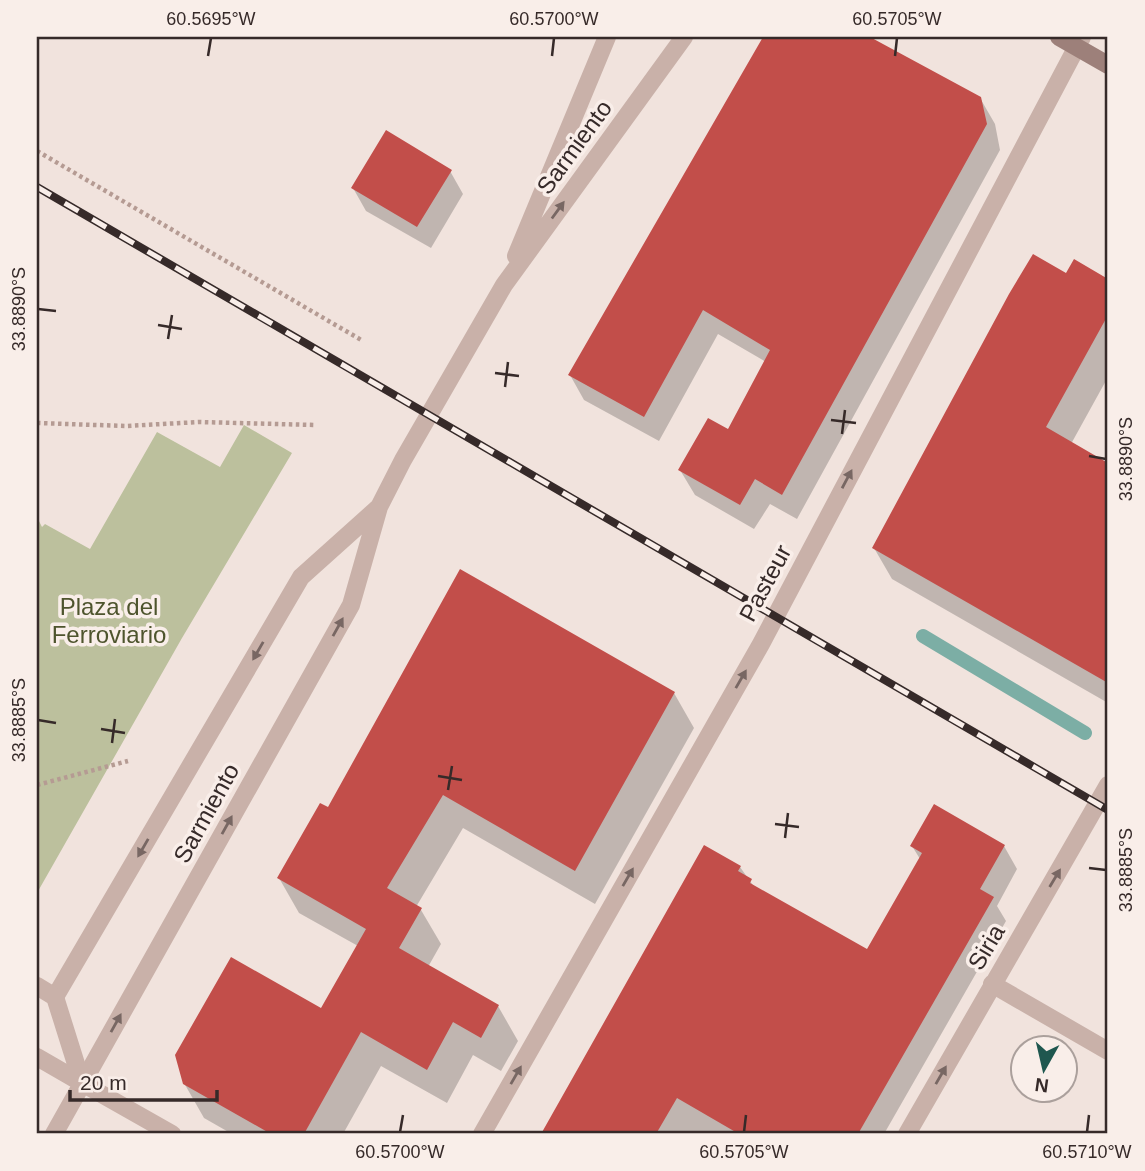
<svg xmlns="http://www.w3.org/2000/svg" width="1145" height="1171" viewBox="0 0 1145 1171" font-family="Helvetica,sans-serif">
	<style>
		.green { fill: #bcc09d }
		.shadow { fill: #0003 }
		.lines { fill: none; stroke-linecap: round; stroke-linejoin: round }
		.stream { stroke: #7caea5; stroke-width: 14 }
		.building { fill: #c24e4a }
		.path { stroke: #b59b93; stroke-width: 4.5; stroke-dasharray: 3.5 3.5; stroke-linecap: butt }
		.service { stroke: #c9b1a9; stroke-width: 18 }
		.minor { stroke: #c9b1a9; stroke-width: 18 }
		.tertiary { stroke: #c9b1a9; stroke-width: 18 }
		.secondary { stroke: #9d807a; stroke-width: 18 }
		.rail-casing { stroke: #362a29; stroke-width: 8 }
		.rail { stroke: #f9eee9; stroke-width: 5; stroke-dasharray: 16; stroke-linecap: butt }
		.oneway { fill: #786763 }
		.ticks { fill: none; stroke: #362a29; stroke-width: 2.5 }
		.labels { text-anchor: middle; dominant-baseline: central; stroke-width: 7; stroke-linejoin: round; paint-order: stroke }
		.street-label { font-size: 24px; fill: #362a29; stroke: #f9eee9 }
		.park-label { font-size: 24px; fill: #4e542d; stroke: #f9eee9 }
		.neatline { fill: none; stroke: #362a29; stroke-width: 2.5 }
		.ticks-label { font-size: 18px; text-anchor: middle; fill: #362a29 }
	</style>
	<rect width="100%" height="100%" fill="#f1e3dd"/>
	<!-- green -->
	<path class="green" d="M244,425L292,453L182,638L37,893V517L42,527L45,524L90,549L157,432L220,467Z"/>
	<!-- shadow -->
	<path class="shadow" d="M765,37H867L980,98L995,124L1000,150L797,519L770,504L754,529L695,495L680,470L728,432L766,362L718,334L659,441L584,400L570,375Z
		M450,171L463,194L431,248L366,211L353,188Z
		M1074,261L1108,281V377L1071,444L1108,465V703L892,579L874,548L1067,275Z
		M674,693L694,728L595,904L463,828L416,907L421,910L441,944L428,967L498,1006L518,1041L501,1071L473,1055L447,1103L381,1066L343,1134H232L204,1118L184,1083L321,1011L358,946L299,913L279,878L328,810Z
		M912,846H1004L1017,869L997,906L1006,921L884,1134H543L705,848L740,867L755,888L868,951L920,859Z"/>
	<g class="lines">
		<!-- stream -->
		<path class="stream" d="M923,636L1085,733"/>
	</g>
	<!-- building -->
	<path class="building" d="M763,37H870L981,97L987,124L782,495L755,479L740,505L678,470L708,418L728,429L770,350L703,310L644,417L568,375Z
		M386,130L452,170L417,227L351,188Z
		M1033,254L1066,273L1074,259L1108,279V315L1046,427L1108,463V683L872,548L1009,294Z
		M460,569L675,692L575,871L443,795L387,888L422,908L399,948L499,1005L481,1038L453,1022L427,1070L361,1032L304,1134H271L183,1084L175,1055L231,957L321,1008L366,929L277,878L320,803L328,807Z
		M934,804L1005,845L980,889L994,897L858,1134H739L677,1098L656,1134H541L704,845L741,866L738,871L752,879L750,883L867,949L922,853L910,846Z"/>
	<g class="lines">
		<!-- path -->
		<path class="path" d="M37,151L363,341
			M37,423L126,426L199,422L315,425
			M37,785L128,761"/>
		<!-- service -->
		<path class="service" d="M992,984L1108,1051"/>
		<!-- minor -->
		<path class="minor" d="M516,256L607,37
			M55,997L301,577L379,507
			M82,1083L172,1134
			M54,1134L351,605L379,507L403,460L504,285L684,37
			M482,1134L761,644L1082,37
			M907,1134L1108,785"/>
		<!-- tertiary -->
		<path class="tertiary" d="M37,986L55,997L82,1083
			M37,1057L82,1083"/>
		<!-- secondary -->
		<path class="secondary" d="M1059,37L1108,65"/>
		<defs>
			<path id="rail" d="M37,187L1108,810"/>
		</defs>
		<!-- rail casing -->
		<use href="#rail" class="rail-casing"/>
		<!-- rail -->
		<use href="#rail" class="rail"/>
	</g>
	<!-- one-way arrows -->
	<defs><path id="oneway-solid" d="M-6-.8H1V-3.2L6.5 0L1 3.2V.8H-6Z" transform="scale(1.75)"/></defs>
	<g class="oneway">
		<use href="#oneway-solid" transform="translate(558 210) rotate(-54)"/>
		<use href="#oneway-solid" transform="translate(847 479) rotate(-62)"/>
		<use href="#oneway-solid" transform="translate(338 627) rotate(-61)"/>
		<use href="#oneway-solid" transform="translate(258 651) rotate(120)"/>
		<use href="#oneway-solid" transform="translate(741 679) rotate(-60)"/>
		<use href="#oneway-solid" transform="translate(227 825) rotate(-61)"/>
		<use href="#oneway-solid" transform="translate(143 848) rotate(120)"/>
		<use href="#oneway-solid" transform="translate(628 877) rotate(-60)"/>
		<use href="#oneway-solid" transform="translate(1055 878) rotate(-59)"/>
		<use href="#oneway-solid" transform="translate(116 1023) rotate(-61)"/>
		<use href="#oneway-solid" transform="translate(516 1075) rotate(-60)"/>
		<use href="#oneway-solid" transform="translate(941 1075) rotate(-60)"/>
	</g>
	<!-- ticks -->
	<path class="ticks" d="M208,56L211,38M552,56L554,38M895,56L897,38M38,309L56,311M158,325L182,329M168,339L172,315M495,373L519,376M505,387L508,362M831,420L856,423M842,434L845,410M1089,456L1106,459M38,720L56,723M101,729L125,733M112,743L115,719M438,776L462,780M448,790L452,766M775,824L799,827M785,838L788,813M1089,868L1106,870M400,1132L403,1115M744,1132L746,1115M1087,1132L1089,1115"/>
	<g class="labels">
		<!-- street labels -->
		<g class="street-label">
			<text transform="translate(574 147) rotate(-54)">Sarmiento</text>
			<text transform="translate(765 583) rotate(-62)">Pasteur</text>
			<text transform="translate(206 813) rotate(-61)">Sarmiento</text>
			<text transform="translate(986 947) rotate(-59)">Siria</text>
		</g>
		<!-- park labels -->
		<g class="park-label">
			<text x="109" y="606">Plaza del<tspan x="109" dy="28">Ferroviario</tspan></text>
		</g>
	</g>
	<!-- border -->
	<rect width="1145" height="1171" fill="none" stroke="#f9eee9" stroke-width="77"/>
	<!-- north arrow -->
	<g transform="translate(1044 1069) rotate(188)"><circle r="33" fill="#f9eee9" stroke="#aba09c" stroke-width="2"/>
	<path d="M0-5L12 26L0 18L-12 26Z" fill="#1f574f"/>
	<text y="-10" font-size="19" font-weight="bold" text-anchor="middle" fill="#362a29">N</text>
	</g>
	<!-- scale -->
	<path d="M70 1090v10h147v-10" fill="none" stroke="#362a29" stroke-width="3.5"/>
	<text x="80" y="1090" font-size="21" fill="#362a29" stroke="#f9eee9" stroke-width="5" paint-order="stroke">20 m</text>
	<rect x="38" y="38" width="1068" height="1094" class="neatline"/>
	<g class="ticks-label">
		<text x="211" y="25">60.5695°W</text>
		<text x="554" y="25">60.5700°W</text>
		<text x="897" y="25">60.5705°W</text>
		<text transform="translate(19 309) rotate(-90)" y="6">33.8890°S</text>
		<text transform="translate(1126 459) rotate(-90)" y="6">33.8890°S</text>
		<text transform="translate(19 720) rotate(-90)" y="6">33.8885°S</text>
		<text transform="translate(1126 870) rotate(-90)" y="6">33.8885°S</text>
		<text x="400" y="1158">60.5700°W</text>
		<text x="744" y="1158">60.5705°W</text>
		<text x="1087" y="1158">60.5710°W</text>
	</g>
</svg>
